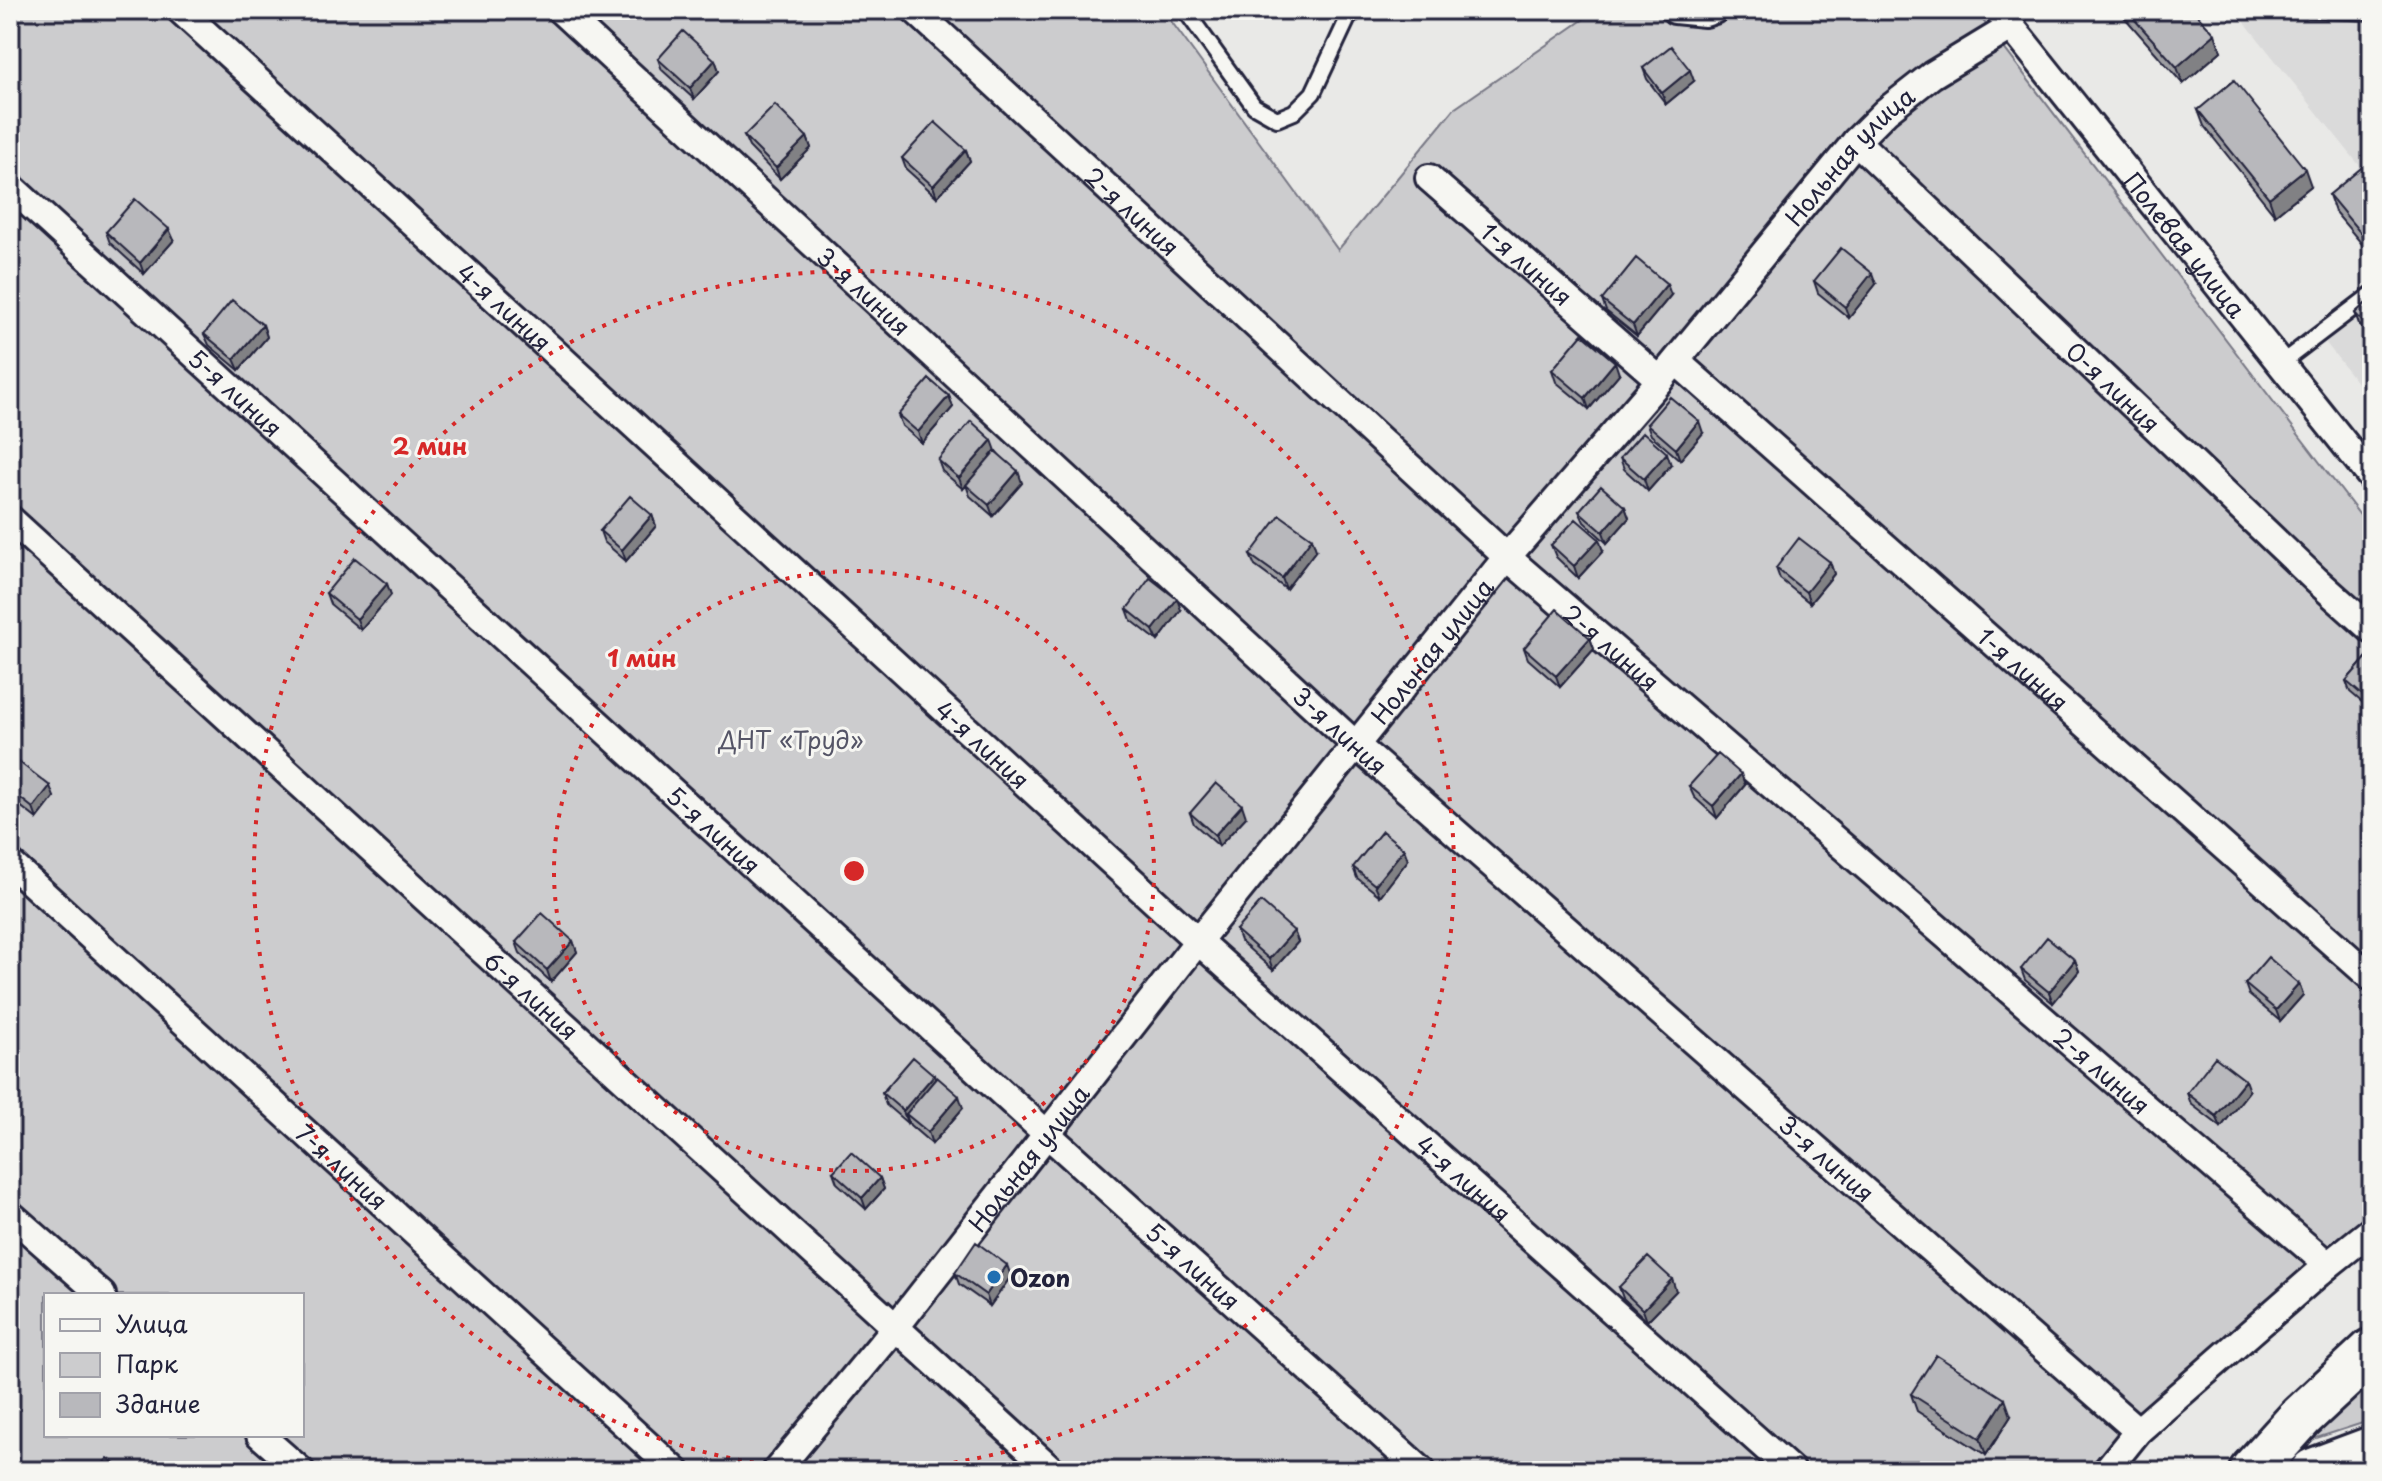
<svg xmlns="http://www.w3.org/2000/svg" width="2382" height="1481" viewBox="0 0 2382 1481" font-family="'Playpen Sans',sans-serif">
	<style>
		.built { fill: #dadada }
		.green { fill: #ccccce; stroke: #777784; stroke-width: 2; fill-rule: evenodd }
		.lines { fill: none; stroke-linecap: round; stroke-linejoin: round }
		.lane-casing { stroke: #22223b; stroke-width: 20 }
		.street-casing { stroke: #22223b; stroke-width: 32 }
		.highway-casing { stroke: #22223b; stroke-width: 50 }
		.lane { stroke: #f6f6f2; stroke-width: 14 }
		.street { stroke: #f6f6f2; stroke-width: 26 }
		.highway { stroke: #f6f6f2; stroke-width: 44 }
		.wall { fill: #9e9ea2; stroke: #22223b; stroke-width: 2 }
		.shaded-wall { fill: #818184; stroke: #22223b; stroke-width: 2 }
		.building { fill: #b8b8bc; stroke: #22223b; stroke-width: 2 }
		.ring { fill: none; stroke: #d62828; stroke-width: 4; stroke-dasharray: 4 8 }
		.poi-dot { fill: #1f6fb2; stroke: #f6f6f2; stroke-width: 3 }
		.labels { text-anchor: middle; dominant-baseline: central; stroke-width: 6; stroke-linejoin: round; paint-order: stroke }
		.street-label { font-size: 24px; fill: #22223b; stroke: #f6f6f2 }
		.park-label { font-size: 24px; fill: #555567; stroke: #f6f6f2 }
		.poi-label { font-size: 24px; font-weight: bold; fill: #22223b; stroke: #f6f6f2; text-anchor: start }
		.centre { fill: #d62828; stroke: #f6f6f2; stroke-width: 4 }
		.ring-label { font-size: 24px; text-anchor: middle; font-weight: bold; fill: #d62828; stroke: #f6f6f2; stroke-width: 6; stroke-linejoin: round; paint-order: stroke }
	</style>
	<rect width="100%" height="100%" fill="#e9e9e7"/>
	<filter id="ink" filterUnits="userSpaceOnUse"><feTurbulence type="fractalNoise" baseFrequency=".0125" numOctaves="2"/><feDisplacementMap in="SourceGraphic" scale="16" xChannelSelector="R" yChannelSelector="G"/><feConvolveMatrix kernelMatrix="1 2 1 2 8 2 1 2 1" color-interpolation-filters="sRGB"/></filter>
	<g filter="url(#ink)">
		<!-- built -->
		<path class="built" d="M2235,10H2372V181Z
			M2372,280V402L2326,343Z"/>
		<!-- green -->
		<path class="green" d="M10,10H1163L1338,250L1454,109L1597,10H1975L2372,531V1247L2109,1471H10ZM46,1295H302V1435H46Z
			M2372,1378V1420L2298,1444Z"/>
		<g class="lines">
			<defs>
				<path id="lane" d="M1185,10L1254,106L1277,119L1294,112L1313,93L1348,18L1357,10
					M2280,364L2372,294"/>
				<g id="street">
					<path id="s1" d="M180,10L1198,941L1792,1471"/>
					<path id="s2" d="M560,10L1357,746L2138,1431"/>
					<path id="s3" d="M915,10L1507,557L2328,1265"/>
					<path d="M1675,10L1705,13L1714,10"/>
					<path id="s4" d="M1998,10L2372,478"/>
					<path id="s5" d="M1856,141L2316,580L2372,630"/>
					<path id="s6" d="M1429,178L1660,380"/>
					<path id="s7" d="M10,186L1047,1134L1422,1471"/>
					<path id="s8" d="M1676,361L2372,978"/>
					<path id="s9" d="M10,519L1053,1471"/>
					<path id="s10" d="M10,863L676,1471"/>
					<path d="M10,1214L102,1295"/>
					<path d="M260,1435L301,1471"/>
					<path id="s11" d="M776,1471L895,1328L1198,941L1507,557L1660,380L1856,141L1886,111L1932,75L2011,27"/>
					<path d="M2106,1471L2138,1431L2328,1265L2372,1230"/>
				</g>
				<path id="highway" d="M2252,1471L2301,1417L2372,1351
					M2313,1471L2372,1449"/>
			</defs>
			<!-- lane casing -->
			<use href="#lane" class="lane-casing"/>
			<!-- street casing -->
			<use href="#street" class="street-casing"/>
			<!-- highway casing -->
			<use href="#highway" class="highway-casing"/>
			<!-- lane -->
			<use href="#lane" class="lane"/>
			<!-- street -->
			<use href="#street" class="street"/>
			<!-- highway -->
			<use href="#highway" class="highway"/>
		</g>
		<!-- wall -->
		<path class="wall" d="M2118,10H2193L2221,51L2183,84Z
			M2217,10H2372V21L2219,14Z
			M658,59L715,60L719,71L694,99L662,70Z
			M1643,68L1694,81L1666,104L1647,79Z
			M2198,110L2311,186L2275,215L2204,126Z
			M744,136L807,137L811,148L780,179L749,147Z
			M966,150L970,161L937,197L906,169L902,158Z
			M2372,171V256L2335,212L2329,195Z
			M106,232L174,240L144,274L110,243Z
			M1814,281L1876,284L1849,318L1818,293Z
			M1671,295L1637,336L1606,311L1602,300Z
			M2372,298V339L2359,324L2355,313Z
			M263,325L267,337L239,370L209,345L204,334Z
			M1552,370L1619,374L1589,409L1556,382Z
			M949,396L953,407L922,443L902,426L898,415Z
			M1647,424L1703,433L1680,460L1651,435Z
			M996,451L1022,483L993,516L970,496L966,485L963,489L942,471L938,460Z
			M1620,458L1671,465L1648,491L1624,469Z
			M1625,507L1629,518L1607,543L1584,522L1579,511Z
			M652,515L656,526L626,561L604,542L600,531Z
			M1551,545L1603,551L1578,578L1556,557Z
			M1316,550L1286,589L1255,566L1250,555Z
			M1830,562L1834,574L1810,603L1780,579L1776,568Z
			M387,584L391,595L361,630L330,604L326,593Z
			M1127,609L1181,610L1158,641L1131,620Z
			M1590,638L1594,649L1560,687L1528,659L1524,648Z
			M2367,657L2371,710L2350,692L2346,681Z
			M10,755L54,797L37,819L10,798Z
			M1745,785L1717,818L1694,797L1689,786Z
			M1190,813L1246,817L1219,846L1194,824Z
			M1408,860L1380,896L1357,878L1353,867Z
			M1236,930L1294,931L1298,942L1273,970L1240,941Z
			M573,941L577,952L551,982L520,953L516,942Z
			M2075,960L2079,971L2053,1003L2025,980L2021,969Z
			M2245,984H2299L2303,995L2280,1021L2249,995Z
			M935,1079L963,1108L932,1144L910,1125L908,1121L907,1123L886,1105L882,1093Z
			M2249,1091L2221,1127L2191,1104L2187,1093Z
			M833,1172L880,1178L884,1189L866,1209L837,1183Z
			M955,1273L1011,1276L990,1306L959,1284Z
			M1619,1287L1676,1291L1647,1321L1623,1298Z
			M1911,1394L2011,1416L1986,1455L1917,1411Z"/>
		<!-- shaded-wall -->
		<path class="shaded-wall" d="M2215,34L2221,51L2183,84L2177,67Z
			M715,60L719,71L694,99L690,88Z
			M1690,70L1694,81L1666,104L1662,93Z
			M807,137L811,148L780,179L776,168Z
			M966,150L970,161L937,197L933,186Z
			M2305,169L2311,186L2275,215L2269,198Z
			M169,229L174,240L144,274L140,263Z
			M2372,238V252L2368,242Z
			M1872,273L1876,284L1849,318L1845,307Z
			M1667,284L1671,295L1637,336L1633,325Z
			M263,325L267,337L239,370L234,359Z
			M1615,362L1619,374L1589,409L1585,398Z
			M949,396L953,407L922,443L918,432Z
			M1699,421L1703,433L1680,460L1676,449Z
			M992,440L996,451L963,489L959,478Z
			M1667,453L1671,465L1648,491L1644,479Z
			M1018,471L1022,483L993,516L989,505Z
			M1625,507L1629,518L1607,543L1603,532Z
			M652,515L656,526L626,561L622,550Z
			M1312,538L1316,550L1286,589L1282,578Z
			M1599,539L1603,551L1578,578L1574,566Z
			M1830,562L1834,574L1810,603L1806,592Z
			M387,584L391,595L361,630L357,619Z
			M1177,599L1181,610L1158,641L1153,630Z
			M1590,638L1594,649L1560,687L1556,676Z
			M2372,692V708L2371,710L2367,699Z
			M1741,774L1745,785L1717,818L1713,806Z
			M50,786L54,797L37,819L33,808Z
			M1242,805L1246,817L1219,846L1215,835Z
			M1404,849L1408,860L1380,896L1375,885Z
			M1294,931L1298,942L1273,970L1269,959Z
			M573,941L577,952L551,982L547,970Z
			M2075,960L2079,971L2053,1003L2049,992Z
			M2299,984L2303,995L2280,1021L2276,1010Z
			M934,1075L938,1086L906,1114L908,1121L907,1123L903,1111Z
			M2245,1080L2249,1091L2221,1127L2216,1116Z
			M959,1096L963,1108L932,1144L928,1132Z
			M880,1178L884,1189L866,1209L862,1198Z
			M1007,1265L1011,1276L990,1306L986,1295Z
			M1672,1279L1676,1291L1647,1321L1643,1310Z
			M2005,1399L2011,1416L1986,1455L1980,1438Z"/>
		<!-- building -->
		<path class="building" d="M2126,10H2193L2215,34L2177,67Z
			M683,31L715,60L690,88L658,59Z
			M1671,46L1690,70L1662,93L1643,68Z
			M2234,80L2305,169L2269,198L2198,110Z
			M775,105L807,137L776,168L744,136Z
			M935,122L966,150L933,186L902,158Z
			M2366,164L2372,171V238L2368,242L2329,195Z
			M135,199L169,229L140,263L106,232Z
			M1841,248L1872,273L1845,307L1814,281Z
			M1636,258L1667,284L1633,325L1602,300Z
			M2372,298V328L2370,330L2355,313Z
			M232,300L263,325L234,359L204,334Z
			M1582,334L1615,362L1585,398L1552,370Z
			M929,379L949,396L918,432L898,415Z
			M1670,397L1699,421L1676,449L1647,424Z
			M971,421L992,440L959,478L938,460Z
			M1643,432L1667,453L1644,479L1620,458Z
			M995,451L1018,471L989,505L966,485Z
			M1601,486L1625,507L1603,532L1579,511Z
			M630,496L652,515L622,550L600,531Z
			M1280,515L1312,538L1282,578L1250,555Z
			M1576,519L1599,539L1574,566L1551,545Z
			M1799,538L1830,562L1806,592L1776,568Z
			M355,558L387,584L357,619L326,593Z
			M1150,578L1177,599L1153,630L1127,609Z
			M1557,609L1590,638L1556,676L1524,648Z
			M2367,657L2372,661V692L2367,699L2346,681Z
			M1718,754L1741,774L1713,806L1689,786Z
			M10,755L50,786L33,808L10,790Z
			M1216,783L1242,805L1215,835L1190,813Z
			M1382,831L1404,849L1375,885L1353,867Z
			M1261,902L1294,931L1269,959L1236,930Z
			M542,913L573,941L547,970L516,942Z
			M2047,937L2075,960L2049,992L2021,969Z
			M2268,957L2299,984L2276,1010L2245,984Z
			M913,1057L934,1075L903,1111L882,1093Z
			M2215,1057L2245,1080L2216,1116L2187,1093Z
			M937,1077L959,1096L928,1132L906,1114Z
			M851,1152L880,1178L862,1198L833,1172Z
			M976,1242L1007,1265L986,1295L955,1273Z
			M1648,1257L1672,1279L1643,1310L1619,1287Z
			M1936,1355L2005,1399L1980,1438L1911,1394Z
			M108,1458L124,1471H96Z"/>
	</g>
	<!-- distance rings -->
	<g class="ring">
		<circle cx="854" cy="871" r="300"/>
		<path d="M849 1471A600 600 0 1 1 859 1471"/>
	</g>
	<!-- markers -->
	<circle class="poi-dot" cx="994" cy="1277" r="8"/>
	<g class="labels">
		<!-- street labels -->
		<g class="street-label">
			<text stroke="none"><textPath href="#s11" startOffset="1698">Нольная улица</textPath></text>
			<text stroke="none"><textPath href="#s3" startOffset="296">2-я линия</textPath></text>
			<text stroke="none"><textPath href="#s4" startOffset="300">Полевая улица</textPath></text>
			<text stroke="none"><textPath href="#s6" startOffset="130">1-я линия</textPath></text>
			<text stroke="none"><textPath href="#s2" startOffset="414">3-я линия</textPath></text>
			<text stroke="none"><textPath href="#s1" startOffset="440">4-я линия</textPath></text>
			<text stroke="none"><textPath href="#s5" startOffset="356">0-я линия</textPath></text>
			<text stroke="none"><textPath href="#s7" startOffset="306">5-я линия</textPath></text>
			<text stroke="none"><textPath href="#s3" startOffset="944">2-я линия</textPath></text>
			<text stroke="none"><textPath href="#s11" startOffset="1050">Нольная улица</textPath></text>
			<text stroke="none"><textPath href="#s8" startOffset="464">1-я линия</textPath></text>
			<text stroke="none"><textPath href="#s2" startOffset="1062">3-я линия</textPath></text>
			<text stroke="none"><textPath href="#s1" startOffset="1088">4-я линия</textPath></text>
			<text stroke="none"><textPath href="#s7" startOffset="954">5-я линия</textPath></text>
			<text stroke="none"><textPath href="#s9" startOffset="706">6-я линия</textPath></text>
			<text stroke="none"><textPath href="#s3" startOffset="1592">2-я линия</textPath></text>
			<text stroke="none"><textPath href="#s2" startOffset="1710">3-я линия</textPath></text>
			<text stroke="none"><textPath href="#s11" startOffset="402">Нольная улица</textPath></text>
			<text stroke="none"><textPath href="#s10" startOffset="450">7-я линия</textPath></text>
			<text stroke="none"><textPath href="#s1" startOffset="1736">4-я линия</textPath></text>
			<text stroke="none"><textPath href="#s7" startOffset="1602">5-я линия</textPath></text>
		</g>
		<!-- park labels -->
		<g class="park-label">
			<text x="791" y="739">ДНТ «Труд»</text>
		</g>
		<!-- poi labels -->
		<g class="poi-label">
			<text x="1010" y="1277">Ozon</text>
		</g>
	</g>
	<circle cx="854" cy="871" r="12" class="centre"/>
	<g class="ring-label">
		<text x="430" y="455">2 мин</text>
		<text x="642" y="667">1 мин</text>
	</g>
	<!-- margin -->
	<rect width="2382" height="1481" fill="none" stroke="#f6f6f2" stroke-width="40"/>
	<rect x="20" y="20" width="2342" height="1441" fill="none" stroke="#22223b" stroke-width="3" filter="url(#ink)"/>
	<!-- legend -->
	<rect x="44" y="1293" width="260" height="144" fill="#f6f6f2" stroke="#a1a1a9" stroke-width="2"/>
	<rect x="60" y="1319" width="40" height="12" fill="#f6f6f2" stroke="#a1a1a9" stroke-width="2"/>
	<text x="116" y="1333" font-size="24" fill="#22223b">Улица</text>
	<rect x="60" y="1353" width="40" height="24" fill="#ccccce" stroke="#a1a1a9" stroke-width="2"/>
	<text x="116" y="1373" font-size="24" fill="#22223b">Парк</text>
	<rect x="60" y="1393" width="40" height="24" fill="#b8b8bc" stroke="#a1a1a9" stroke-width="2"/>
	<text x="116" y="1413" font-size="24" fill="#22223b">Здание</text>
</svg>
